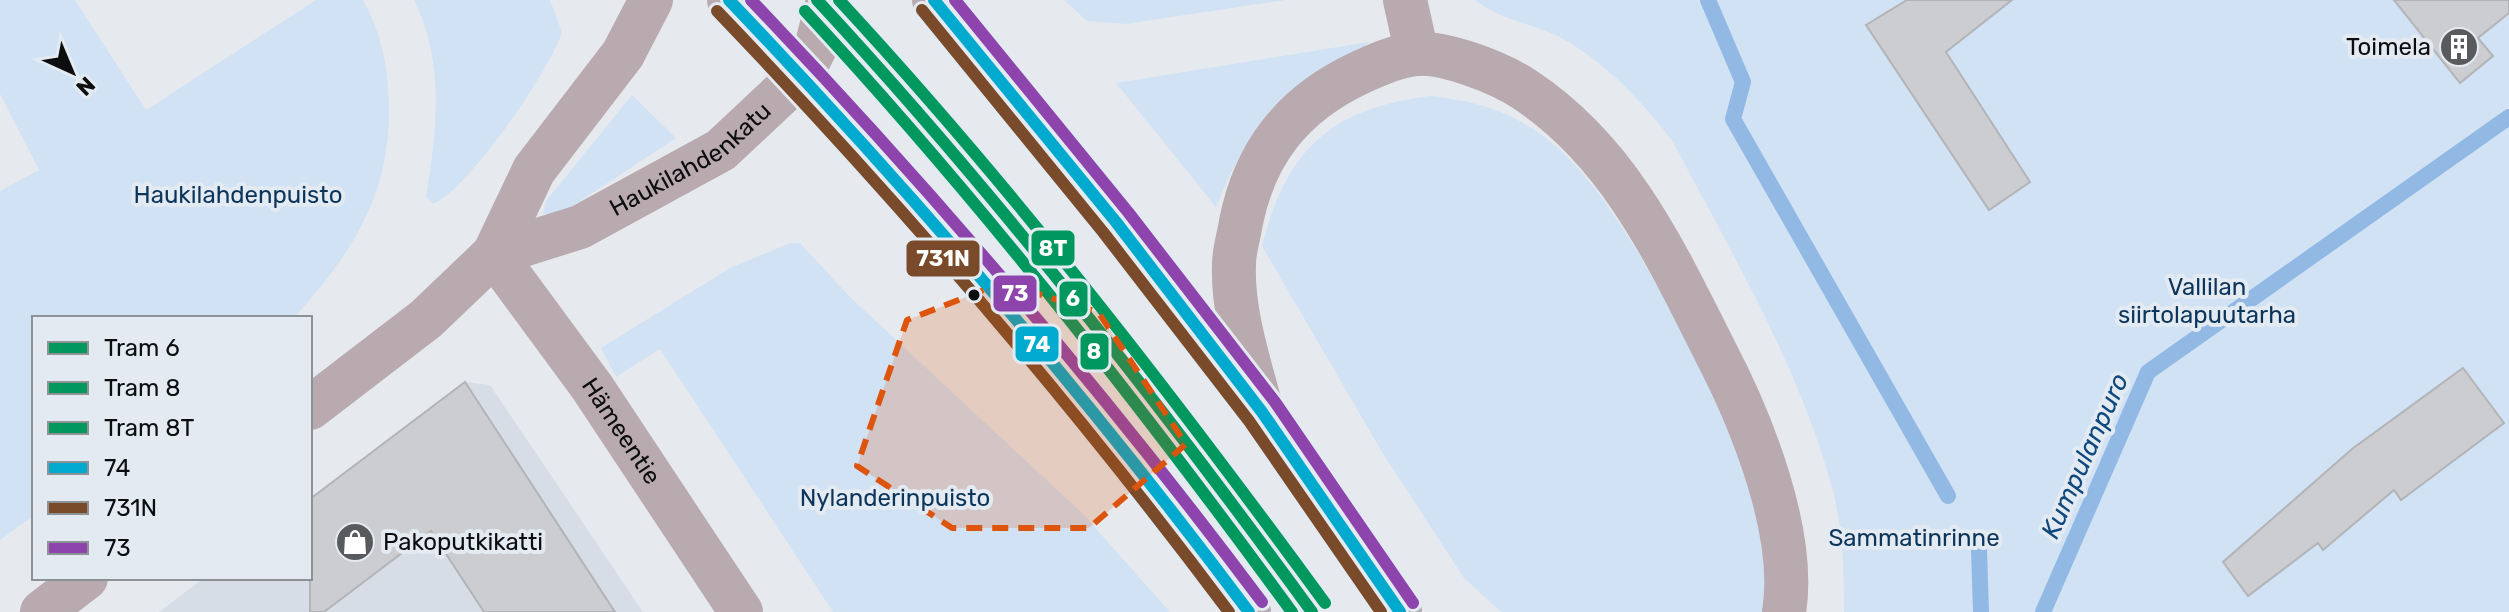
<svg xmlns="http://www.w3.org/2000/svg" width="2509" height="612" viewBox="0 0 2509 612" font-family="Rubik,sans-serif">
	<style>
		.built { fill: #d6dde6 }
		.green { fill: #d1e2f5 }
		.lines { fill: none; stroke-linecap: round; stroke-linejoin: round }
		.stream { stroke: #92b9e4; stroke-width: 16 }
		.building { fill: #cbcdd0; stroke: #b2b4b7; stroke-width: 2 }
		.minor { stroke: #b8aaaf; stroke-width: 44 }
		.tertiary { stroke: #b8aaaf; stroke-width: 44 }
		.primary { stroke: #b7aab2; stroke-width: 44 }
		.bus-1-casing { stroke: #e3eaf1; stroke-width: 18 }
		.bus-2-casing { stroke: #e3eaf1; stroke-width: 18 }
		.bus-3-casing { stroke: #e3eaf1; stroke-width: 18 }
		.bus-1 { stroke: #00a9ce; stroke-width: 12 }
		.bus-2 { stroke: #7a4b2a; stroke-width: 12 }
		.bus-3 { stroke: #8e44ad; stroke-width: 12 }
		.tram-1-casing { stroke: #e3eaf1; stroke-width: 18 }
		.tram-2-casing { stroke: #e3eaf1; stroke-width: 18 }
		.tram-3-casing { stroke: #e3eaf1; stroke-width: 18 }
		.tram-1 { stroke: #00985f; stroke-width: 12 }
		.tram-2 { stroke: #00985f; stroke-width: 12 }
		.tram-3 { stroke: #00985f; stroke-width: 12 }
		.marked { fill: #dd550c; fill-opacity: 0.2; stroke: #dd550c; stroke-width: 6; stroke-dasharray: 16 10; stroke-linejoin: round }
		.bus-dot { fill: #0b0d0f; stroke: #e3eaf1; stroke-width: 3 }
		.labels { text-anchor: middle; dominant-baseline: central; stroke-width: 8; stroke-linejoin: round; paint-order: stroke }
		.poi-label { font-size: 24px; fill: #0b0d0f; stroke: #e3eaf1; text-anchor: end }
		.street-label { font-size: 24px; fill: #0b0d0f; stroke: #e3eaf1 }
		.park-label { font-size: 24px; fill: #0c355c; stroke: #e3eaf1 }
		.water-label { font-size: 26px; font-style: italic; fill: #0e487e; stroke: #e3eaf1 }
		.line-badge { stroke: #e3eaf1; stroke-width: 3 }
		.badge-label { font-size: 22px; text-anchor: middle; font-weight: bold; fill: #fff }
	</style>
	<rect width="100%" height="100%" fill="#e6eaee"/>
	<!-- built -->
	<path class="built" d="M465,382L490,385L643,612H159L204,578H310V499Z"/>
	<!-- green -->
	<path class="green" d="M0,0H75L146,110L316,0H363C382,35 388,66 389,106C390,196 352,253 294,318H34V515L0,540V191L39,170L0,94Z
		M414,0H550L562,32C551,69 468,190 433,204L426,197C437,130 445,63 414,0Z
		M1064,0H1286L1125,24L1087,21Z
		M1475,0H2509V612H1844C1844,572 1843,530 1833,491C1800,368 1732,254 1673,142C1644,103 1608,65 1565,40C1537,24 1501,21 1475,0Z
		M1369,42C1347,65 1316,74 1290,93C1253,120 1234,165 1216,207L1116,83Z
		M632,95L676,138L559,215L543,214L546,201Z
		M1431,96C1472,101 1505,109 1539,133C1603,177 1659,288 1695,357C1706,378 1720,399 1729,422C1752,481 1769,549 1768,612H1501L1464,578L1382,452L1262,246C1287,149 1331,108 1431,96Z
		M790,243H800L850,297L1082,513L1170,612H833L660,349L616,377L601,348L730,268Z"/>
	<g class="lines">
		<!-- stream -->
		<path class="stream" d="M1708,0L1743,82L1733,119L1948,496
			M1979,550L1981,612
			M2043,612L2148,372L2509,117"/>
	</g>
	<!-- building -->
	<path class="building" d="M1907,0H2012L1946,52L2030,182L1989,210L1866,25Z
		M2394,0H2509V13L2478,38L2493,56L2460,83Z
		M2463,368L2504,423L2401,500L2394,490L2323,550L2318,543L2248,596L2223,562L2352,449Z
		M465,382L615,612H484L431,531L324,612H310V499Z"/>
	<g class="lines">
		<!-- minor -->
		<g class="minor">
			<path d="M1405,0L1417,54"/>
			<path id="s1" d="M494,254L592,387L741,612"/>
			<path d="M1262,412C1250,364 1232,314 1234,264C1234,250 1239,236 1241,222C1255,152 1293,104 1359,73C1376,65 1396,56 1415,54C1444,51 1500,73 1524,89C1620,152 1666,254 1716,353C1752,422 1797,534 1784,612"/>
		</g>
		<!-- tertiary -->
		<g class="tertiary">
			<path id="s2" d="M494,254L580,227L721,150L802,74L817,44L828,0"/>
			<path d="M310,408L426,319L494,254L534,170L623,54L651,0"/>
			<path d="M42,612L86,578"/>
		</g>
		<!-- primary -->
		<path class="primary" d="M729,0C916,193 1090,395 1249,612
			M934,0L1116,222L1262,412L1400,612"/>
		<defs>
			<path id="bus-1" d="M729,0C914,194 1088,397 1249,612
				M934,0L1116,222L1262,412L1400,612"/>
			<path id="bus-2" d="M922,10L1103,232L1249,421L1381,612
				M717,11C900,202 1071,401 1229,612"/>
			<path id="bus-3" d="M751,0C933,191 1104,391 1262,602
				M955,0L1128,212L1275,402L1413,603"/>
		</defs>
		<!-- bus-1 casing -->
		<use href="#bus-1" class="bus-1-casing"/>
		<!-- bus-2 casing -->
		<use href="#bus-2" class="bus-2-casing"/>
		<!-- bus-3 casing -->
		<use href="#bus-3" class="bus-3-casing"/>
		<!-- bus-1 -->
		<use href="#bus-1" class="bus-1"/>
		<!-- bus-2 -->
		<use href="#bus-2" class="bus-2"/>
		<!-- bus-3 -->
		<use href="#bus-3" class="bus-3"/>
		<defs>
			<path id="tram-1" d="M817,0C996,193 1157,400 1312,612"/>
			<path id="tram-2" d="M805,11C981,201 1139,403 1292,612"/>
			<path id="tram-3" d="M839,0C1015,190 1172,394 1325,603"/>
		</defs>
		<!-- tram-1 casing -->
		<use href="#tram-1" class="tram-1-casing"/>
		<!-- tram-2 casing -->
		<use href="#tram-2" class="tram-2-casing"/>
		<!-- tram-3 casing -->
		<use href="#tram-3" class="tram-3-casing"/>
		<!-- tram-1 -->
		<use href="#tram-1" class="tram-1"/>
		<!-- tram-2 -->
		<use href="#tram-2" class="tram-2"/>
		<!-- tram-3 -->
		<use href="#tram-3" class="tram-3"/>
	</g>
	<!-- marked area -->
	<path class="marked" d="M1002,283L1098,312L1186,444L1089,528H952L857,466L907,320Z"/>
	<!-- icons -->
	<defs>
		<symbol id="building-disc" viewBox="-11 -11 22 22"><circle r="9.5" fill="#585a5d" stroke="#e3eaf1"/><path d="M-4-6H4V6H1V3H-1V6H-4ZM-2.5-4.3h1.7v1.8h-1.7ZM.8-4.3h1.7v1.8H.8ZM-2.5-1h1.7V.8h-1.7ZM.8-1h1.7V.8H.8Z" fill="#fff"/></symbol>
		<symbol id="shop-disc" viewBox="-11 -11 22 22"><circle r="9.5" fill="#585a5d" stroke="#e3eaf1"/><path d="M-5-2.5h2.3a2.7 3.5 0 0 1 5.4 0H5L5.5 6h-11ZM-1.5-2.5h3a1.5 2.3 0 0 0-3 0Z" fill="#fff"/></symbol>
	</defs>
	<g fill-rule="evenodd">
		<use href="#building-disc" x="2437" y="25" width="44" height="44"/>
		<use href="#shop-disc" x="333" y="520" width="44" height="44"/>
	</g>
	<!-- markers -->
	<circle class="bus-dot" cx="974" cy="295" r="7"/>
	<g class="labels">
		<!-- poi labels -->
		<g class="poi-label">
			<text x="2431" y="47">Toimela</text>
			<text x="383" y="542" text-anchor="start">Pakoputkikatti</text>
		</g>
		<!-- street labels -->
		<g class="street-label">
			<text stroke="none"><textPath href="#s2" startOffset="220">Haukilahdenkatu</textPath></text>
			<text stroke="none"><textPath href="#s1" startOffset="218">Hämeentie</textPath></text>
		</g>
		<!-- park labels -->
		<g class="park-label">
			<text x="238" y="195">Haukilahdenpuisto</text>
			<text x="2207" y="287">Vallilan<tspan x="2207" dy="28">siirtolapuutarha</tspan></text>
			<text x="895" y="498">Nylanderinpuisto</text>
			<text x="1914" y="538">Sammatinrinne</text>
		</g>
		<!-- water labels -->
		<g class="water-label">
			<text transform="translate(2085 456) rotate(-66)">Kumpulanpuro</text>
		</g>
	</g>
	<g class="line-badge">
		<rect x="1030" y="229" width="46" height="38" rx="8" fill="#00985f"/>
		<rect x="905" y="239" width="76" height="39" rx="8" fill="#7a4b2a"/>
		<rect x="992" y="274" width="46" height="39" rx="8" fill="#8e44ad"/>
		<rect x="1058" y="280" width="31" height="38" rx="8" fill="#00985f"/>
		<rect x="1014" y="325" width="46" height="38" rx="8" fill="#00a9ce"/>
		<rect x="1079" y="332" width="31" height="39" rx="8" fill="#00985f"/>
	</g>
	<g class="badge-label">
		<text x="1053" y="256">8T</text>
		<text x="943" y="266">731N</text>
		<text x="1015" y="301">73</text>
		<text x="1073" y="306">6</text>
		<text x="1037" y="352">74</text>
		<text x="1094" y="359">8</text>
	</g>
	<!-- legend -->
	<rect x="32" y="316" width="280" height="264" fill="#e3eaf1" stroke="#8d9297" stroke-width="2"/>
	<rect x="48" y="342" width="40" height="12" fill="#00985f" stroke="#8d9297" stroke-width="2"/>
	<text x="104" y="356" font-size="24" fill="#0b0d0f">Tram 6</text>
	<rect x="48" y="382" width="40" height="12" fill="#00985f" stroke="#8d9297" stroke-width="2"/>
	<text x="104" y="396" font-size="24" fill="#0b0d0f">Tram 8</text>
	<rect x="48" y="422" width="40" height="12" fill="#00985f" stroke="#8d9297" stroke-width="2"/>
	<text x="104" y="436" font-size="24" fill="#0b0d0f">Tram 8T</text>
	<rect x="48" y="462" width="40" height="12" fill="#00a9ce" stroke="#8d9297" stroke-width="2"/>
	<text x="104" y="476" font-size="24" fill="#0b0d0f">74</text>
	<rect x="48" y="502" width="40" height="12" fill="#7a4b2a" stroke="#8d9297" stroke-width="2"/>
	<text x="104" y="516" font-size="24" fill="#0b0d0f">731N</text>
	<rect x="48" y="542" width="40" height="12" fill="#8e44ad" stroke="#8d9297" stroke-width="2"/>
	<text x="104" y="556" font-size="24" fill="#0b0d0f">73</text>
	<!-- north arrow -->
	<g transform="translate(72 72) rotate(136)" stroke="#e3eaf1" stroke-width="6" paint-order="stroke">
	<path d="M0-6L14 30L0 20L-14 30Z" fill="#0b0d0f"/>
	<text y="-12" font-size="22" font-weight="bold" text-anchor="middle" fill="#0b0d0f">N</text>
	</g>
</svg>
